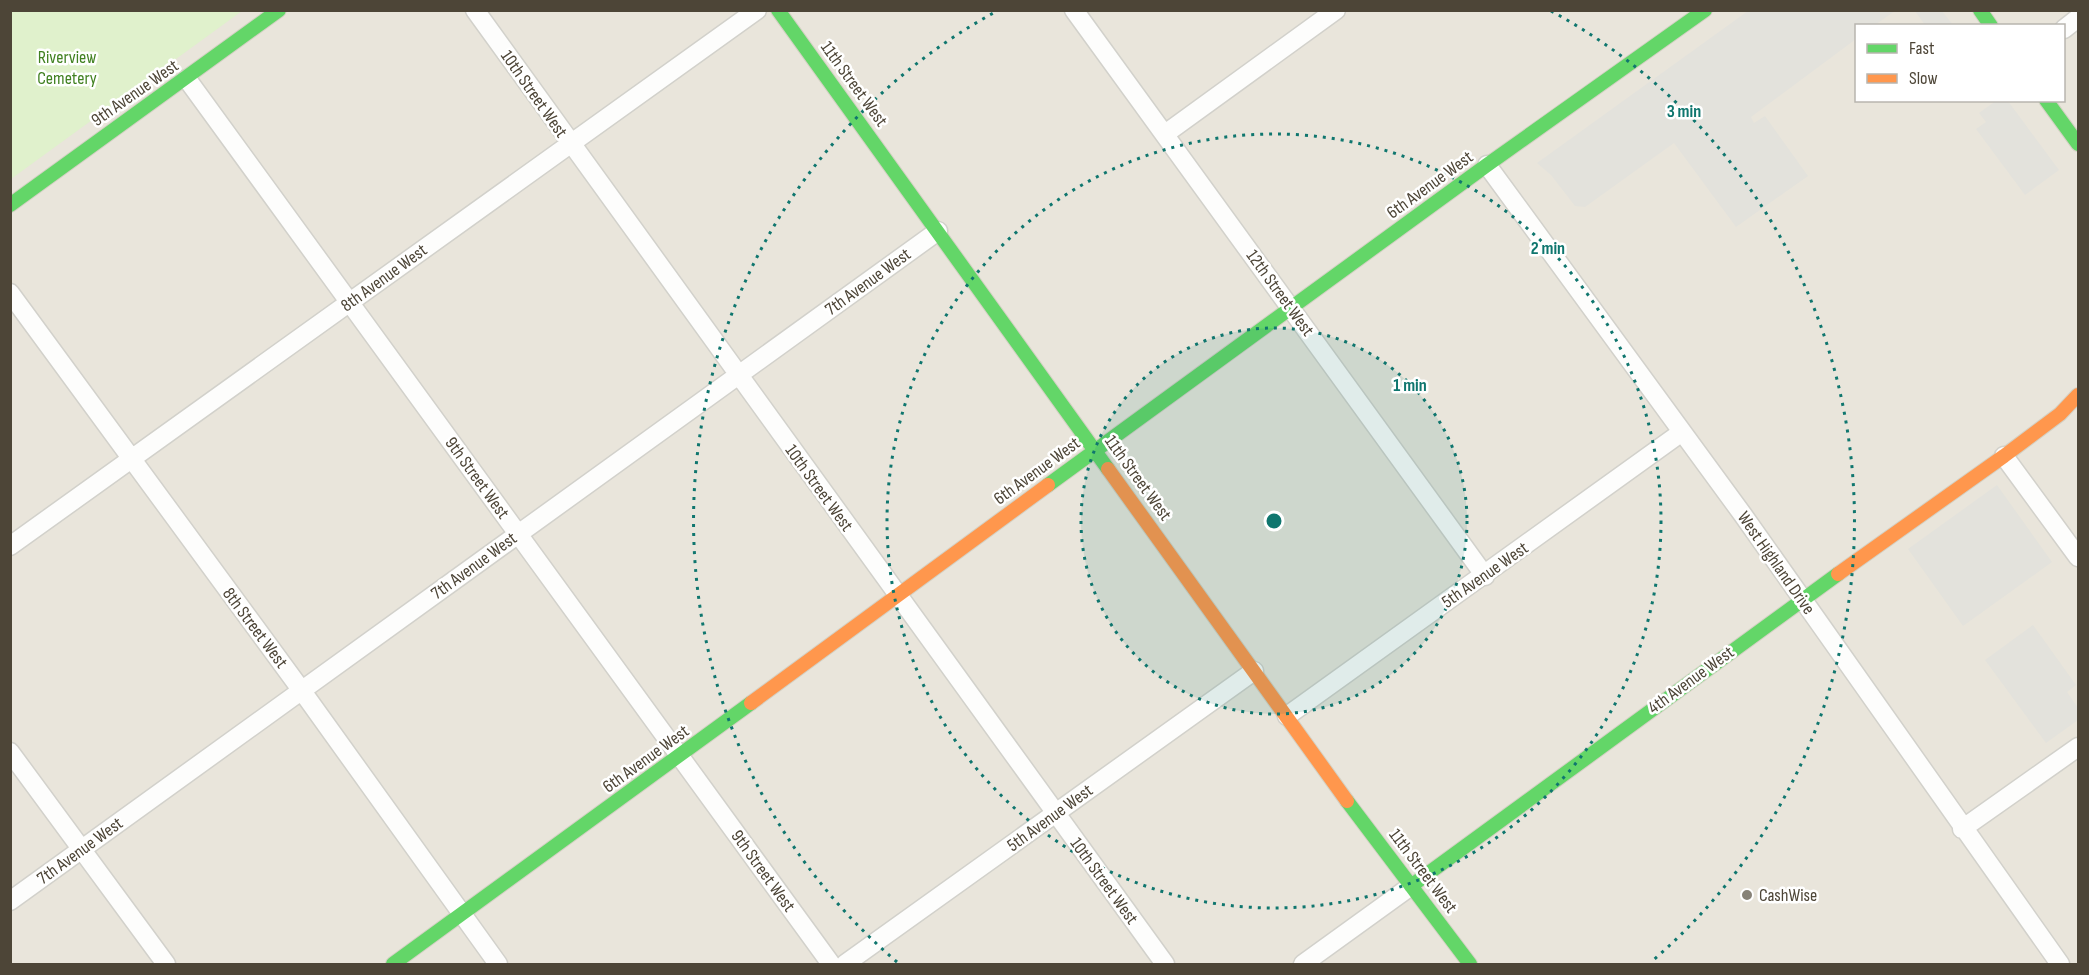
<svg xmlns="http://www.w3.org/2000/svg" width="2089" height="975" viewBox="0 0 2089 975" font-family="'Sofia Sans Condensed',sans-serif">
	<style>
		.residential { fill: #e9e5db; fill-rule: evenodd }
		.green { fill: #e0f1cc }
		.parking { fill: #e3e2dc }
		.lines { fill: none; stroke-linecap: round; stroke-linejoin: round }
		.street-casing { stroke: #d2d1cb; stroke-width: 21 }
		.fast-casing { stroke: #d4d1c4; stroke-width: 16 }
		.slow-casing { stroke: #d4d1c4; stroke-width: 16 }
		.street { stroke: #fdfdfc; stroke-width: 18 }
		.fast { stroke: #63d668; stroke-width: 14 }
		.slow { stroke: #ff974d; stroke-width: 14 }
		.ring { fill: none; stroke: #0f766e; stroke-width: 3; stroke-dasharray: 3 6 }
		.poi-dot { fill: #878277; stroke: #fff; stroke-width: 2 }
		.labels { text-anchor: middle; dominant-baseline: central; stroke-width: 5; stroke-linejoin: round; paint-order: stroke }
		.park-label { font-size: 18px; fill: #418121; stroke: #fff }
		.street-label { font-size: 18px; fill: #4d4537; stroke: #fff }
		.poi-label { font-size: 18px; fill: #4d4537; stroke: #fff; text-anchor: start }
		.centre { fill: #0f766e; stroke: #fff; stroke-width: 3 }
		.ring-label { font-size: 18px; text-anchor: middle; font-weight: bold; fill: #0f766e; stroke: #fff; stroke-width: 5; stroke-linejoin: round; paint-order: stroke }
	</style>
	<rect width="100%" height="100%" fill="#f4f3ee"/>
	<!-- residential -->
	<path class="residential" d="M11,11H2078V964H11ZM1856,26H2064V100H1856Z"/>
	<!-- green -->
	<path class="green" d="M11,10H242V11L11,179Z"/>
	<!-- parking -->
	<path class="parking" d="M1748,11H1895L1875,25L1856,26V39L1751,117L1754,123L1765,116L1808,176L1736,227L1674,143L1585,207L1575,206L1551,175L1537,163Z
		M1915,11H1942L1953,25H1925Z
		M1997,100L2008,101L2059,170L2025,195L1976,129L1986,122L1979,113Z
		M1997,485L2052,562L1963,626L1908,549Z
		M2033,625L2076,685L2067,692L2078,708V720L2046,743L1985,660Z"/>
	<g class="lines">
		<defs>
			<path id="street" d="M475,10L1165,964
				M1074,10L1485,576
				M2064,29L2078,18
				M187,79L831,964
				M1165,134L1336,10
				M1487,165L1743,515L2060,964
				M10,293L302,691L498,964
				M2004,456L2078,557
				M10,546L757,10
				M1287,716L1682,432
				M10,752L166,964
				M1962,829L2078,747
				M10,901L938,231
				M845,964L1254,671
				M1303,964L1411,886"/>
			<path id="fast" d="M778,10L1108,469
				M1980,10L1991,26
				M2046,100L2078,144
				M10,205L279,10
				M1048,485L1487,165L1705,10
				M1347,801L1470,964
				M1411,886L1838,574
				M393,964L751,703"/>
			<path id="slow" d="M1108,469L1347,801
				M1838,574L2004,456L2060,414L2078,395
				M751,703L1048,485"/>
		</defs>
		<!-- street casing -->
		<use href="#street" class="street-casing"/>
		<!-- fast casing -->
		<use href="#fast" class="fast-casing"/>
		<!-- slow casing -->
		<use href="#slow" class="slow-casing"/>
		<!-- street -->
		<use href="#street" class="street"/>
		<!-- fast -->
		<use href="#fast" class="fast"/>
		<!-- slow -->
		<use href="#slow" class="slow"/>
	</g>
	<!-- distance rings -->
	<circle cx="1274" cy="521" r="193" fill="#0f766e" fill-opacity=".12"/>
	<g class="ring">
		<circle cx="1274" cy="521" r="193"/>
		<circle cx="1274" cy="521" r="387"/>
		<path d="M897 962A580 580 0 0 1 997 11M1551 11A580 580 0 0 1 1651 962"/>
	</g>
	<!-- markers -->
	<circle class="poi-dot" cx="1747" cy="895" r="6"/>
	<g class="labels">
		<!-- park labels -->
		<g class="park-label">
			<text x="67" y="57">Riverview<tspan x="67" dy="21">Cemetery</tspan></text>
		</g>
		<!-- street labels -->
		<g class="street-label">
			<text transform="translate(854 84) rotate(54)">11th Street West</text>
			<text transform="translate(135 93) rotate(-35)">9th Avenue West</text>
			<text transform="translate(534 94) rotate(55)">10th Street West</text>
			<text transform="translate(1430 185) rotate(-36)">6th Avenue West</text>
			<text transform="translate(384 278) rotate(-36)">8th Avenue West</text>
			<text transform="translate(868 282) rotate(-36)">7th Avenue West</text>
			<text transform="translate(1280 293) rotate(54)">12th Street West</text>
			<text transform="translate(1037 471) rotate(-36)">6th Avenue West</text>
			<text transform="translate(477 478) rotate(54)">9th Street West</text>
			<text transform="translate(1138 478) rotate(54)">11th Street West</text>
			<text transform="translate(819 488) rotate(54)">10th Street West</text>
			<text transform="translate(1776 563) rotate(55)">West Highland Drive</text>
			<text transform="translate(474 566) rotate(-36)">7th Avenue West</text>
			<text transform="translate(1485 575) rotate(-35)">5th Avenue West</text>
			<text transform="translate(255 628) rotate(53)">8th Street West</text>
			<text transform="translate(1691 680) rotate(-36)">4th Avenue West</text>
			<text transform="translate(646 759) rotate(-36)">6th Avenue West</text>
			<text transform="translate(1050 818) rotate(-36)">5th Avenue West</text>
			<text transform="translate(80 851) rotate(-36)">7th Avenue West</text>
			<text transform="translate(763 871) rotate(54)">9th Street West</text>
			<text transform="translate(1423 871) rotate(53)">11th Street West</text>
			<text transform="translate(1104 881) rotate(54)">10th Street West</text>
		</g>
		<!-- poi labels -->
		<g class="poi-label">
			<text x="1759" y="895">CashWise</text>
		</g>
	</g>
	<circle cx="1274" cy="521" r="9" class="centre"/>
	<g class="ring-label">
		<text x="1684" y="117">3 min</text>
		<text x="1548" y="254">2 min</text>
		<text x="1410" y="391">1 min</text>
	</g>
	<!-- border -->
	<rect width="2089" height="975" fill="none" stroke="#4d4537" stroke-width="24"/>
	<!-- legend -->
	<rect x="1855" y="24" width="210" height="78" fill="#ffffff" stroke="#b8b5af" stroke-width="1.5"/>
	<rect x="1867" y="44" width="30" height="9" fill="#63d668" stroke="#b8b5af" stroke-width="1.5"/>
	<text x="1909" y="54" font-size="18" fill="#4d4537">Fast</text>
	<rect x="1867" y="74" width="30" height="9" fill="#ff974d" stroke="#b8b5af" stroke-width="1.5"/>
	<text x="1909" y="84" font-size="18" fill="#4d4537">Slow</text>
</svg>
